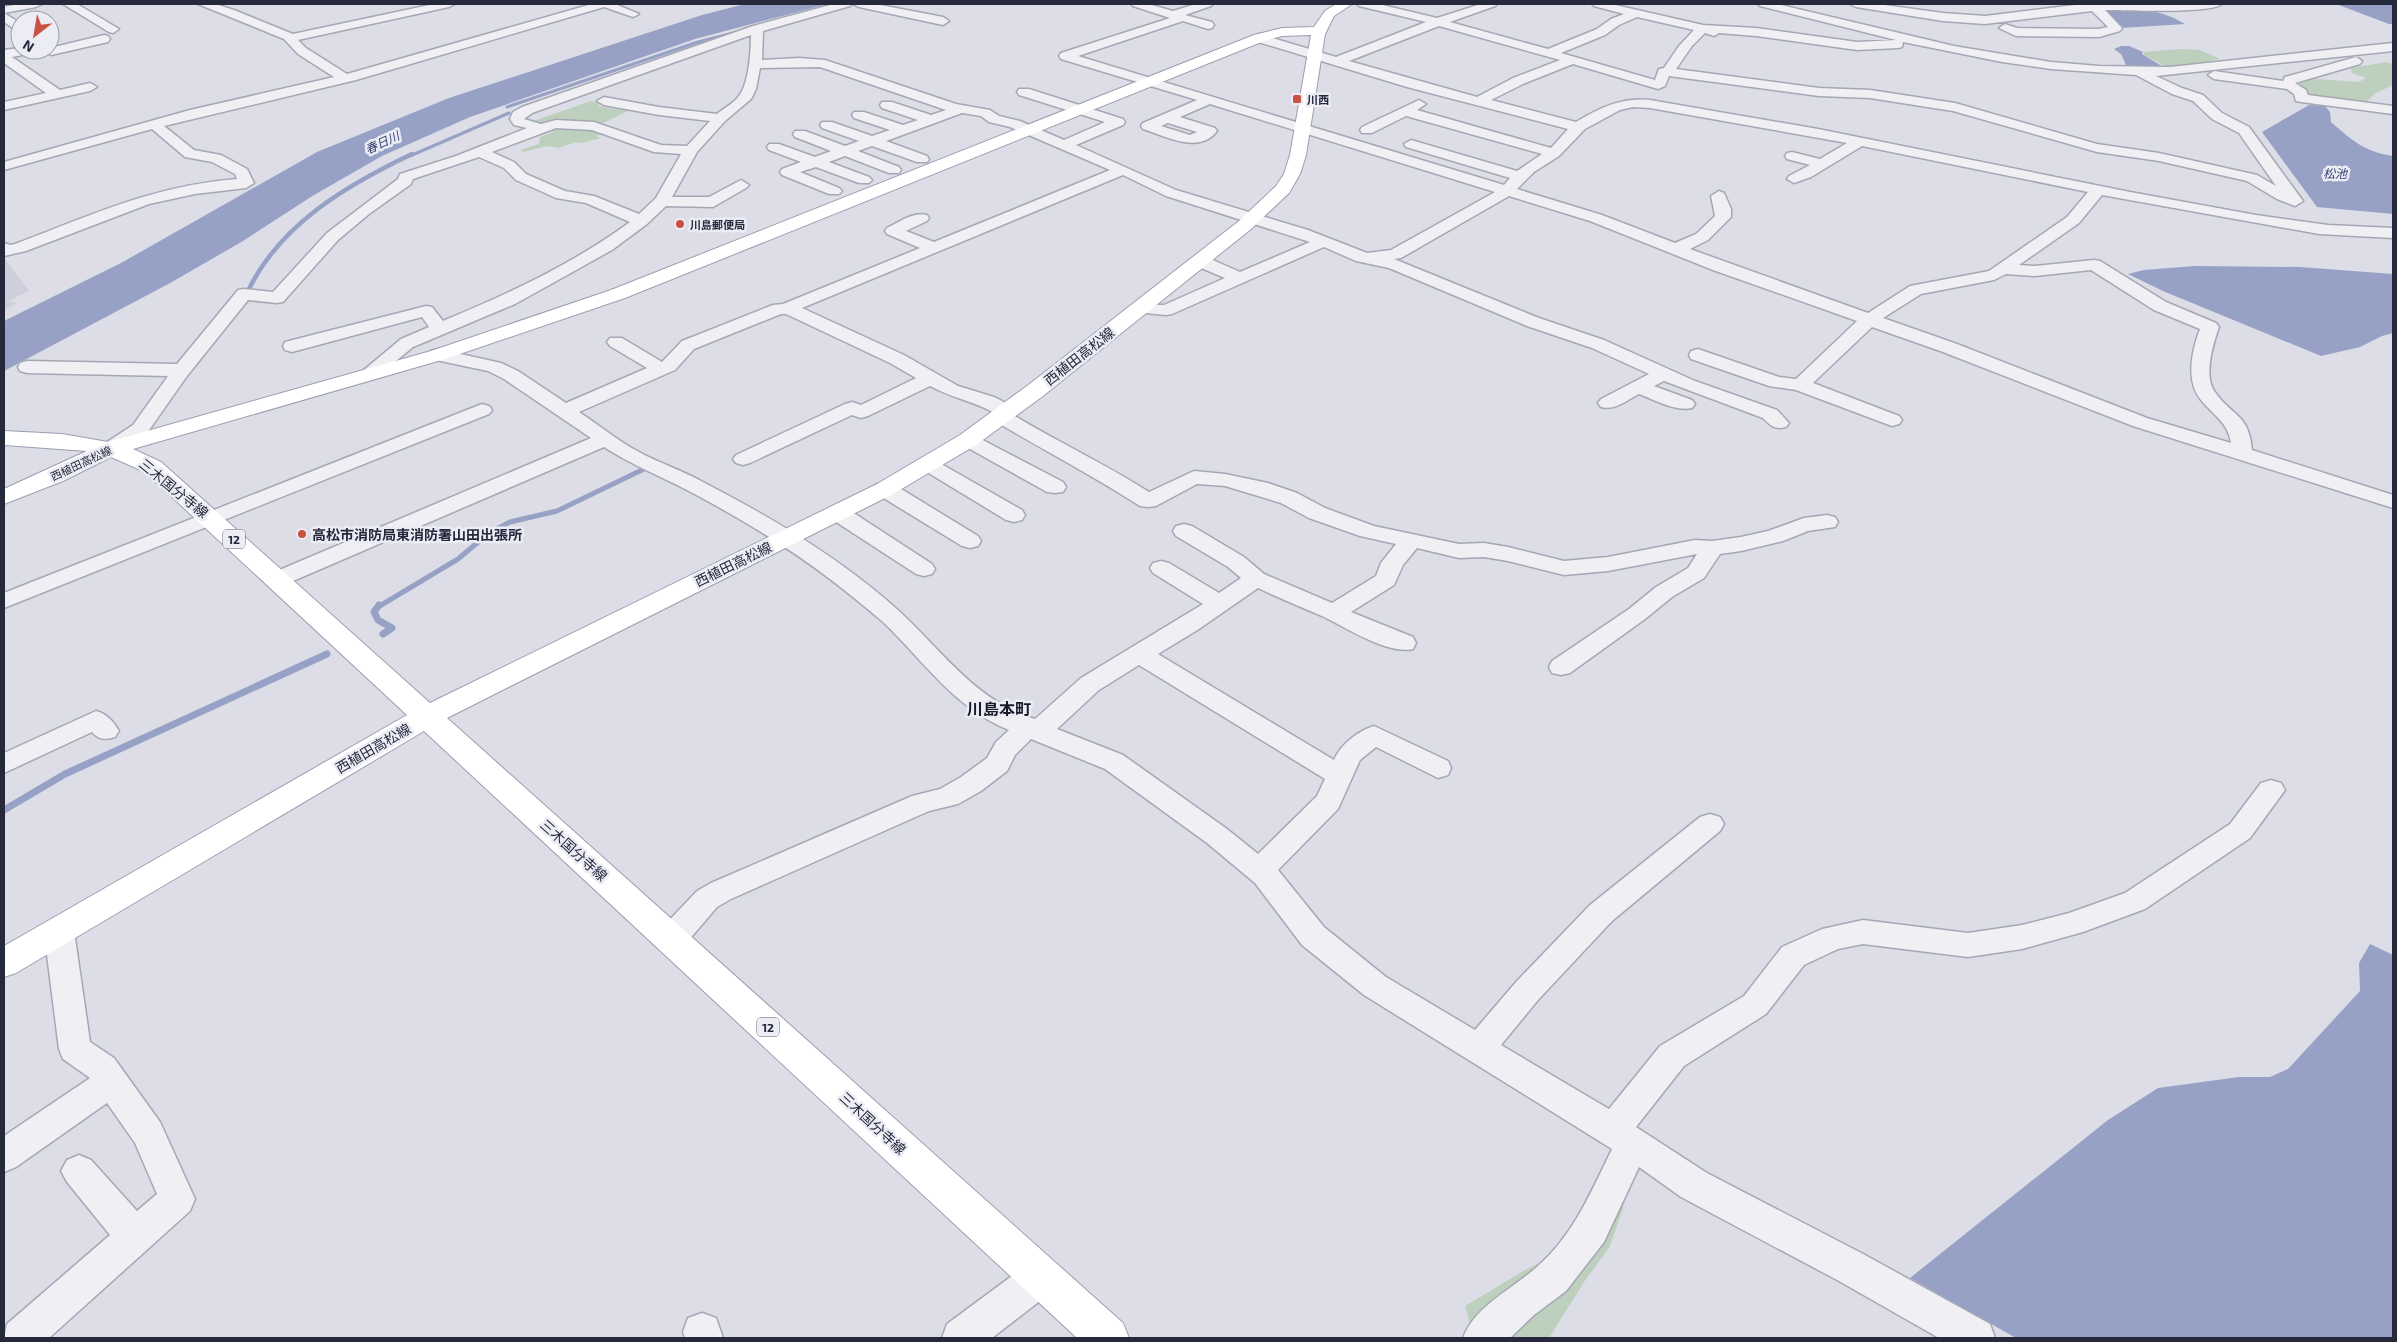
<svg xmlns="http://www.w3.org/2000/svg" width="2397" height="1342" viewBox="0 0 2397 1342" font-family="'Exo 2','Noto Sans JP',sans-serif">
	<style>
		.built { fill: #cecfdb }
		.green { fill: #bdd0be }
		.water { fill: #97a1c6 }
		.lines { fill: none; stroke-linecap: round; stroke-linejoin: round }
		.stream-far3 { stroke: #97a1c6; stroke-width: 3 }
		.stream-far2 { stroke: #97a1c6; stroke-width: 4.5 }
		.stream-far1 { stroke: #97a1c6; stroke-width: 5 }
		.stream { stroke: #97a1c6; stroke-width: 7 }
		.minor-casing { stroke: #a5a7b3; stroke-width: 3 }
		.major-casing { stroke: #9c9eb1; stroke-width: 2 }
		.minor { fill: #efeff4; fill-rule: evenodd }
		.major { fill: #fff; fill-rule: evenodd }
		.poi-dot { fill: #cb5241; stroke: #ebecf4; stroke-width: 2 }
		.labels { text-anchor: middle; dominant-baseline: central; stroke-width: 5; stroke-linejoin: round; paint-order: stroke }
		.far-poi-label { font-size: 11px; font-weight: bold; fill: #26283c; stroke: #ebecf4; text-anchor: start }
		.far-street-label { font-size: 11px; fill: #26283c; stroke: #ebecf4 }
		.far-water-label { font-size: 12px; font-style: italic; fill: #313c6f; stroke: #ebecf4 }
		.shield { fill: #ebecf4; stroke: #616373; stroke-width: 1 }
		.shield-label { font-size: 12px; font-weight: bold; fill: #26283c }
		.street-label { font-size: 14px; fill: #26283c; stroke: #ebecf4 }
		.poi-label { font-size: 14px; font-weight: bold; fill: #26283c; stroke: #ebecf4; text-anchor: start }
		.quarter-label { font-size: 16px; font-weight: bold; fill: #191a2c; stroke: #ebecf4 }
	</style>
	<rect width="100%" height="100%" fill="#dcdde6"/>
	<!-- built -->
	<path class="built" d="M4,258L29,291L8,301L17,303L4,310Z"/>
	<!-- green -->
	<path class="green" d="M2181,49L2200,50L2220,59L2171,69L2144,55V52Z
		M2386,62L2393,64V85L2376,93L2365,103L2307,97L2299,85L2305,78L2359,82L2366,78L2352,73L2351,68Z
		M591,101L600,103L598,106L628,111L593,128L606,133L596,136L601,138L582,143L576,142L558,148L547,146L524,152L520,150L539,144L540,137L553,132L551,129L528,123Z
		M1625,1176L1623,1209L1609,1248L1584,1282L1549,1338H1474L1465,1306L1525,1270L1563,1251Z"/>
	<!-- water -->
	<path class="water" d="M745,4H828L695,39L470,117L382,156L314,195L243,241L172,282L4,371V321L121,263L317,152L449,98L702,15Z
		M2336,4H2393V24H2389Z
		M2102,9C2133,9 2158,7 2185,24L2121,28Z
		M2121,46H2129L2143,52L2142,54L2165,68L2128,69L2121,54L2114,49Z
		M2309,105L2325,106L2330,112L2331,122C2353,141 2363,151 2393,156V214L2317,207L2262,132Z
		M2195,266L2300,267L2393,274V333L2382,336L2360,347L2321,356L2163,291L2128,274L2144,270Z
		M2370,944L2393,955V1338H2016L1910,1278L2108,1120L2158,1088L2239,1077H2270L2288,1069L2360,991L2359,963Z"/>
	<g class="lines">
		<!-- stream-far3 -->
		<path class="stream-far3" d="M507,107L698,42L749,29
			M410,156L509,113"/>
		<!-- stream-far2 -->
		<path class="stream-far2" d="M248,291C280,224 347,185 412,154"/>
		<!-- stream-far1 -->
		<path class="stream-far1" d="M378,607L458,559L489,533L510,522L557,511L646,468"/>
		<!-- stream -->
		<path class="stream" d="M379,605L374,612L378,620L392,628L383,634
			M4,810L65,774L327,654"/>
		<defs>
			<path id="minor" d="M19,4H42L36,7L4,13V7Z
				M63,4H77L119,29L113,33L109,32Z
				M198,4H215L234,10L293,34L434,4H455L449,7L298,40L306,48L347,74L592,4H615L639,14L633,17L604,7L356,80L164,126L194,150L221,155L247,169L254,183L246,188L195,194L149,204L26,251L4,256V243L10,245L15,244C92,215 152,186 237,179L235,174L212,162L185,157L152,129L4,170V162L190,110L334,77L298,54L284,39Z
				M834,4H852L850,6L763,31L762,60L799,58L825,60L956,104L990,110L999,116L1020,121L1064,140L1105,122L1019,95L1017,92L1019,89H1029L1123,119L1125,122L1123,125L1076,145L1176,190L1308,230L1367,253L1391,250L1495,192L1210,104L1180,117L1215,128L1217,131C1199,155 1165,136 1143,129L1141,126L1143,123L1197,100L1061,59L1059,56L1061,53L1170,18L1133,6L1131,4H1148L1173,11L1196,4H1213L1211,6L1185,15L1212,22L1214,25L1212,28L1208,29L1183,21L1078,56L1504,185L1510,178L1406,147L1404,144L1411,140L1517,171L1542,154L1406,116L1372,133H1362L1360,130L1362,127L1419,100L1426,104L1417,110L1551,148L1568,129L1407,87L1255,41L1253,38L1259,34L1336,57L1426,22L1359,6L1357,4H1378L1437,18L1481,4H1497L1495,6L1450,22L1548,49L1597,29L1611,19L1624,14L1594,6L1592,4H1611L1703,25L1756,28L1857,42L1896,40L1760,6L1758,4H1777L1954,46L2051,62L2099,66L2170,67L2393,43V51L2156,76L2182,88L2203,95L2222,113L2249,127L2303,201L2295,206L2277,199L2247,181L2159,161L2097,152L1953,111L1870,98L1819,96L1669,76L1665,86L1658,89L1573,64L1523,84L1491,100L1576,122C1599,108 1622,97 1650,100L1818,129L2130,192L2256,215L2328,225L2393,228V238L2319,234L2102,195L2079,223L2019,265L2035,266L2094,260L2100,261L2166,302L2216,323L2219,327C2213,344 2203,376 2215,392C2231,416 2249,413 2252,450L2393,495V508L2133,426L1943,352L1872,327L1813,383L1899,416L1902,420L1899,424L1892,426L1796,390L1769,386L1691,359L1689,355L1691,351L1698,349L1779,377L1796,379L1857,321L1713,270L1590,221L1509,196L1401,258L1394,259L1539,318L1604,340L1695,381L1777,410L1789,423L1786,427C1775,430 1771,426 1763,418L1664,381L1654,386L1692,400L1695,404L1692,408C1676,412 1655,400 1639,394C1627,400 1615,411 1601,407L1598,403L1601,399L1649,374L1592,348L1527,326L1389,268L1356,261L1324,247L1172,314L1166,315L1134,312L1131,308L1134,304L1164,305L1225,278L1194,265L1192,261L1194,257H1206L1240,272L1310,242L1166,196L1123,175L802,308L904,355L958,386L994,397L1014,407L1017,411L1013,415C1058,442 1105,464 1149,492L1194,471L1225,474L1268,483L1297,493L1325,508L1374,526L1459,544L1484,543L1508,547L1564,561L1608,557L1695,540L1712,541L1741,537L1768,531L1804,518L1827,515L1835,517L1838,522L1835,527L1808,531L1783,541L1741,551L1720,554L1704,578L1672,597L1645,619L1570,673L1561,675L1552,673L1549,667L1552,661L1629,609L1656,587L1688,568L1697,554L1608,571L1564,575L1508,561L1484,557L1459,558L1417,548L1403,565L1394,585L1351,612L1413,637L1416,643L1413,649C1388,655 1345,627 1322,616C1301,607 1279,598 1258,588L1199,629L1158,654L1334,760C1341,744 1358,731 1374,726L1448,761L1451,768L1448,775L1438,778L1376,747L1360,760L1338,809L1278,870L1324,927L1386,977L1475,1030L1516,982L1590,905L1700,817L1710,814L1720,817L1724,824L1720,831L1612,921L1538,1000L1501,1045L1609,1109L1660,1046L1744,996L1782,947L1822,929L1863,920L1968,933L2022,925L2069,913L2125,893L2230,824L2261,783L2271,780L2281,783L2285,790L2250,838L2145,909L2083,932L2022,949L1968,957L1863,944L1838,949L1804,965L1766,1014L1684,1066L1636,1127L1707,1173L1865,1255L1990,1324L1995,1338H1939L1839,1281L1681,1197L1639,1167L1604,1242L1566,1291L1534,1315L1510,1338H1463C1475,1305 1515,1288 1539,1265C1574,1234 1592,1190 1612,1149L1364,995L1302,945L1255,883L1207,843L1105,769L1031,739L1015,755L1007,771L981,791L958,804L929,811L731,899L717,907L682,948L671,951L660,948L656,939L660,930L697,891L711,883L912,796L940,789L961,777L987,758L996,742L1009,730C953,707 925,662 883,622C866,607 848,593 830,579C785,545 735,515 685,489C658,475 630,464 604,447L286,584L278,586L270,584L266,579L270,574L591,438L504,379L488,371L431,359L429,355L431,351L438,349L501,363L518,371L566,403L647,368L610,346L607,342L610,338H622L662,362L682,341L773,305L783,304L920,248L887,234L885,231L887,228C899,222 914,211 927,215L929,218L927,221L906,231L934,242L1110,170L1010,127L989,122L981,116L962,113L886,141L927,156L929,159L927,162H917L872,146L858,151L899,167L901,170L899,173H889L845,156L829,162L869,177L872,180L869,183H859L816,167L800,172L839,188L842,191L839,194H829L782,175L780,172L782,169L801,162L769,150L767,147L769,144H779L815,157L831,151L795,137L793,134L795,131H805L845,146L859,141L822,128L820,125L822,122H832L872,136L890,130L854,118L852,115L854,112H864L903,125L918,120L882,108L880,105L882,102H892L931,115L946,110L820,67L760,68L756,89L751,99L725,121L697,152L672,197H709L741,180L749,185L746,188L713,207L666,206L647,224L612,250L515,304L413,347L374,379H360L358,375L401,339L429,327L422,317L292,352L285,350L283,346L285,342L426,306L432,307L443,321C508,294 573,264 630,222L586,203L556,198L516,180L504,168L479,157L413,179L411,184L369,214L338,240L283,302L277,303L248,300L187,376L147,433L118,452L111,454L104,452L101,448L104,444L133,425L168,376L27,373L20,371L18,367L20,363L27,361L177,364L238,290L244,289L273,292L327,233L398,179L400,174L456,156L527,128L514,125L510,119L513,112L522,107L753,26ZM1637,17L1694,30L1679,46L1664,68L1659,69L1655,80L1561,53L1605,35L1619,25ZM1439,26L1560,60L1513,78L1477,97L1349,61ZM1705,33L1714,36L1719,33L1756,36L1857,50L1898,48L1902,47L1903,42L2002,62L2051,69L2136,75L2172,94L2193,101L2212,119L2239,133L2276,186L2257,175L2159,153L2097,144L1955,103L1870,90L1819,88L1676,69L1692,46ZM751,35C751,51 749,83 739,96C734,103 724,108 717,114L659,107L604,97L597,101L604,105L659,115L710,121L687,146L661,145L594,122L556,120L541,124L524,119L532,113ZM1633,107L1650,108L1847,143L1820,159L1792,152L1787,153L1785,156L1787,159L1810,165L1789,176L1787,179L1794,183L1811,177L1862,146L2088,192L2067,217L1989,271L1910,286L1868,313L1690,249L1708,240L1731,217V209L1724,193L1719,191L1711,196L1715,216L1696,234L1675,243L1602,215L1517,189L1534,172L1559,156L1585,129L1620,110ZM1168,123L1197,132L1190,135L1161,126ZM556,128L592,130L654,152L681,154L656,198L639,214L594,196L565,191L526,174L514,162L492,152ZM2091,270L2154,310L2200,329C2192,350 2185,381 2201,400C2213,415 2228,422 2231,443L2147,418L1957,344L1883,318L1921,294L1994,280L2006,274L2035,276ZM781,314H786L890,363L916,378L861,405L852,402L845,404L736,455L733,459L736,463L743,465L750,463L852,415L861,418L868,416L930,386C950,397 972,401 993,412L990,416L993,420C1042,449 1092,475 1140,506L1148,507L1156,506L1197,484L1225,486L1281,503L1309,518L1360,536L1396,544L1381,563L1376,576L1332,603L1264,574L1244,557L1192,526L1184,524L1176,526L1173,531L1176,536L1228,567L1241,578L1219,593L1169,563L1161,561L1153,563L1150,568L1153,573L1203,604L1081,678L1035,719C977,702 943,652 900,612C842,559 771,517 701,481C681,470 659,463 639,452C618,441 599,425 579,412L675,370L694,349ZM1139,665L1325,779L1317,796L1258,854L1227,829L1123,755L1057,729L1099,690Z
				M853,4H875L943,17L949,21L943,25L859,7Z
				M1850,4H1877L1943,13L1985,16L2083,4H2222C2211,14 2124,10 2105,10L2122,28L2120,31L2099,37L2016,36L1999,28L2005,24L2017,28L2098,29L2108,27L2092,11L1985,24L1943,21L1856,7Z
				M4,13L20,23V33L4,22Z
				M104,35L108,36L110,39L108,42L51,55L45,51L50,50V48Z
				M20,48V50H35L33,53L12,57L60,90L90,83L97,87L90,91L4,110V102L46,93L4,63V50Z
				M2356,57L2362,61L2360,64L2295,83L2306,90L2308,95L2393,106V114L2301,102L2296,101L2294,94L2287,89L2214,79L2208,75L2214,71L2283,81L2285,77Z
				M482,404L489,406L492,410L489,414L4,608V593Z
				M968,434L975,436L1063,482L1066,487L1063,492L1055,493L1047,492L961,444L958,440L961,436Z
				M929,459L936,461L1022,510L1025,515L1022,520L1014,522L1006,520L922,469L919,465L922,461Z
				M885,483L893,484L978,536L981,541L978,546L970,548L962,546L877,494L874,489L877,484Z
				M838,506L846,508L932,564L935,569L932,574L924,576L916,574L830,518L827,513L830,508Z
				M96,711C107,714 113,721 119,731L115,737C106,740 99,740 92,732L4,773V753Z
				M59,919L70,922L74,931L90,1042L114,1058L160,1122L195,1199L190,1211L49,1338H4L7,1324L110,1235L67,1182L61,1171L67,1160L79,1155L91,1160L137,1211L157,1194L135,1143L107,1103L16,1167L4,1172V1136L90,1078L63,1059L59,1049L44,931L48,922Z
				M1041,1259L1054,1264L1060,1277L1054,1290L992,1338H942L947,1324L1028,1264Z
				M702,1313L716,1318L723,1338H685L683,1332L688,1318Z"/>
			<path id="major" d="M1336,4H1352L1334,16L1325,34L1306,155L1300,174L1289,193L1251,229L1043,396L976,445L893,494L447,718L1123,1323L1129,1338H1077L424,731L16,973L4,977V946L407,715L145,472L111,457L63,481L4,504V489L87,451L4,445V431L62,434L108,442L431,351L611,290L1254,35L1282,28L1314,27L1325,11ZM1311,35L1290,155L1284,174L1276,186L1239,221L1027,386L960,435L877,484L430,703L161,462L133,449L445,359L625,298L1264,41L1282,36Z"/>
		</defs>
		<!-- minor casing -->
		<use href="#minor" class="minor-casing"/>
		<!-- major casing -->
		<use href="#major" class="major-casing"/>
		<!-- minor -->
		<use href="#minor" class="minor"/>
		<!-- major -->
		<use href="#major" class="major"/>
	</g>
	<!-- markers -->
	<g class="poi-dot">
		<rect x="1292" y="94" width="10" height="10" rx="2.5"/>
		<circle cx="680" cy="224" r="5"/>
		<circle cx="302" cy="534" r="5"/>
	</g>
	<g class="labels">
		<!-- far-poi labels -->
		<g class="far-poi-label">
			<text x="1307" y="99">川西</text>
			<text x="690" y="224">川島郵便局</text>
		</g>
		<!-- far-street labels -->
		<g class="far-street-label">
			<text transform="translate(81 463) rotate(-25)">西植田高松線</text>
		</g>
		<!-- far-water labels -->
		<g class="far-water-label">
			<text transform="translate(382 142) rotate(-25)">春日川</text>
			<text x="2335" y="173">松池</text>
		</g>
		<!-- shield labels -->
		<g class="shield">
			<rect x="223" y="529.5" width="22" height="19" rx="4"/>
			<rect x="757" y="1017.5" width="22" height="19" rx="4"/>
		</g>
		<g class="shield-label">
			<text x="234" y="539">12</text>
			<text x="768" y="1027">12</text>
		</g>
		<!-- street labels -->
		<g class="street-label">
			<text transform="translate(1079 356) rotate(-38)">西植田高松線</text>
			<text transform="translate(174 488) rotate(39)">三木国分寺線</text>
			<text transform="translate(733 564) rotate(-26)">西植田高松線</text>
			<text transform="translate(373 748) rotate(-30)">西植田高松線</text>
			<text transform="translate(574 850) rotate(42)">三木国分寺線</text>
			<text transform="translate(873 1123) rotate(43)">三木国分寺線</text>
		</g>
		<!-- poi labels -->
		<g class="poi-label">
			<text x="312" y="534">高松市消防局東消防署山田出張所</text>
		</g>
		<!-- quarter labels -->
		<g class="quarter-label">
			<text x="999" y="708">川島本町</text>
		</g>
	</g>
	<!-- border -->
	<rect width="2397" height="1342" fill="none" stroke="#26283c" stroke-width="10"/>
	<!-- north arrow -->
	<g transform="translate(35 35) rotate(211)"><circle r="24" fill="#ebecf4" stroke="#9c9eaa"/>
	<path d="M0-4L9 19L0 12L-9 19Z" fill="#cb5241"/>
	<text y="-8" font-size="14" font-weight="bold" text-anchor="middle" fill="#26283c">N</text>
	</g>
</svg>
